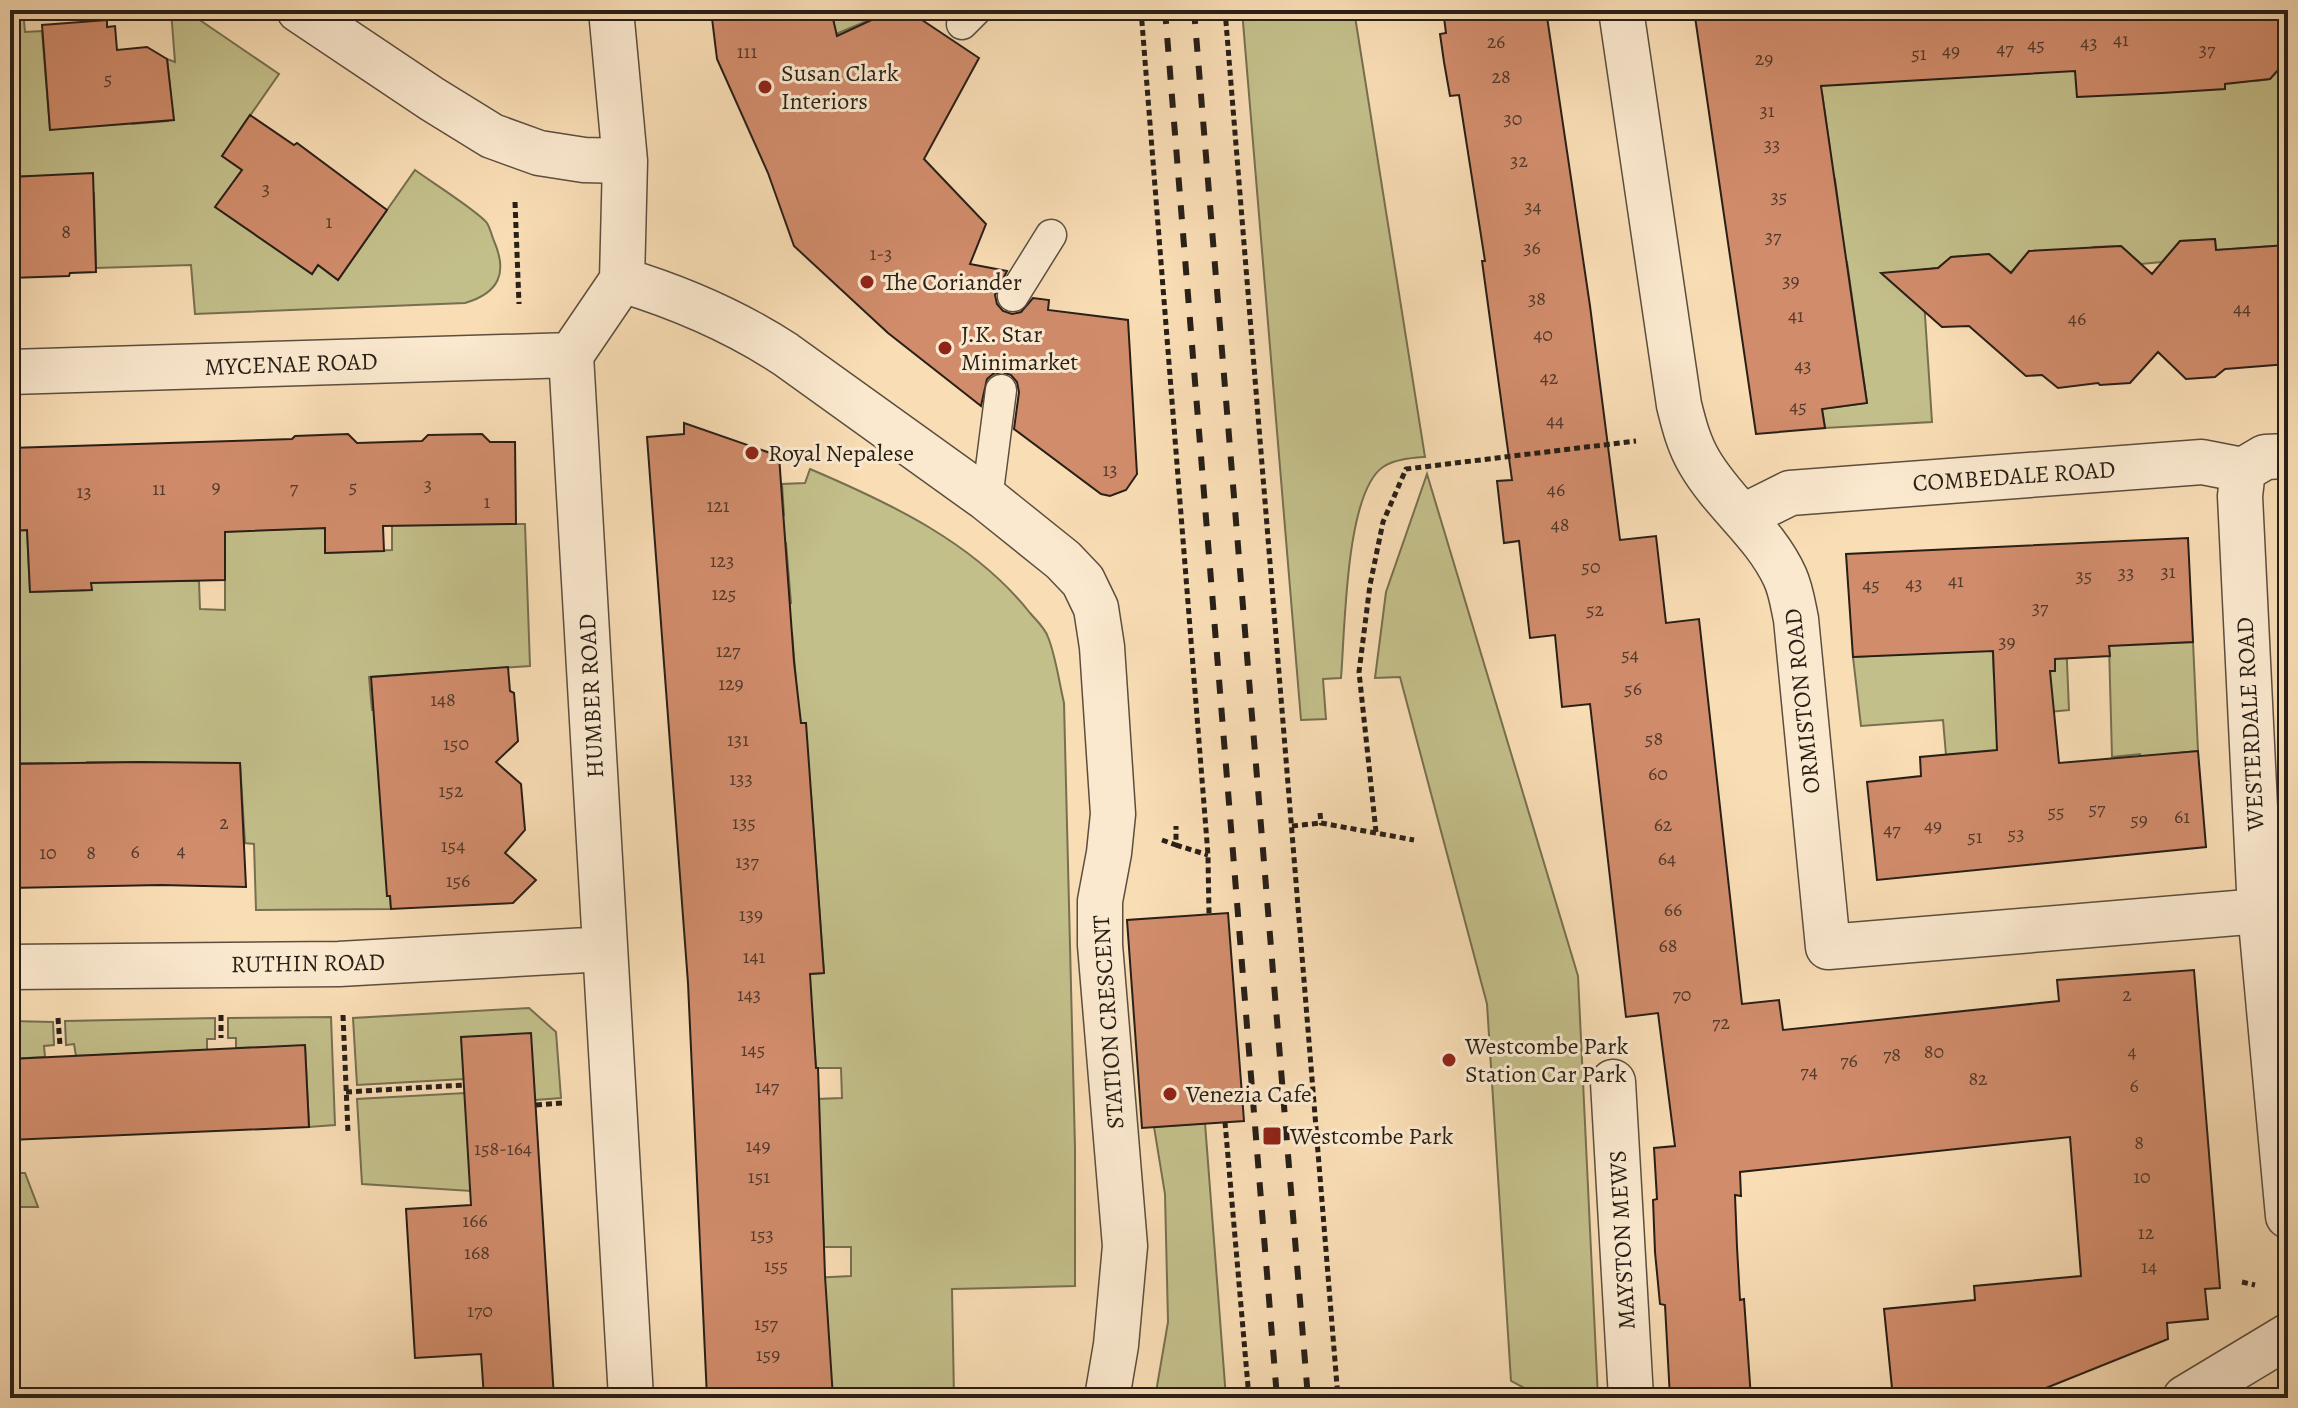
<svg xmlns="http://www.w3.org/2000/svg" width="2298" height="1408" viewBox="0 0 2298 1408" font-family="Alegreya,serif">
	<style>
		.green { fill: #c3bf8a; stroke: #766f50; stroke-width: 2 }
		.building { fill: #d18c6b; stroke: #281f17; stroke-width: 2 }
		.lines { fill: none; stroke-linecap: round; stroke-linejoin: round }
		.service-casing { stroke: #5c4e3e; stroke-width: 33 }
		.minor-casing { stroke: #5c4e3e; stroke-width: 47 }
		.tertiary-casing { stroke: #5c4e3e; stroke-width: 47 }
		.path { stroke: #281f17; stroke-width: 5; stroke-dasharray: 6 4; stroke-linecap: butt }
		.service { stroke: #fbe9cf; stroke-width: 30 }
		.minor { stroke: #fbe9cf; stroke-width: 44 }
		.tertiary { stroke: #fbe9cf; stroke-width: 44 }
		.rail { stroke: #281f17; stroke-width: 6; stroke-dasharray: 14 14; stroke-linecap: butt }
		.poi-dot { fill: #8f2418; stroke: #fbe9cf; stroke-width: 3 }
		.labels { text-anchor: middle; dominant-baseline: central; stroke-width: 6; stroke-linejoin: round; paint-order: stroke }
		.number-label { font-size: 20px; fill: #523a2c }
		.poi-label { font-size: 24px; fill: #281f17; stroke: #fbe9cf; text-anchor: start }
		.street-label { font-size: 24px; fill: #281f17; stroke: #fbe9cf }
	</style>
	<rect width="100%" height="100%" fill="#f9ddb5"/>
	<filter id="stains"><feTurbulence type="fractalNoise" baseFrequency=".0025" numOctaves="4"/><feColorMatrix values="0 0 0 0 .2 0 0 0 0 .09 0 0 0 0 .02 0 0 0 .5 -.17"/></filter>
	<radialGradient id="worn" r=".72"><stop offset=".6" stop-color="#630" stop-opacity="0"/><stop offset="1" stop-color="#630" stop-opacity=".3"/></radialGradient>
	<!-- green -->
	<path class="green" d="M10,10H23L25,32L42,31L50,129L130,101L132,124L168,121L171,97L167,59L175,62L171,10H185L279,74L222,156L242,170L216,207L241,225L248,217L290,259L312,274L318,265L338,280L415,170C430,181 479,212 487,223C490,228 492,236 494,241C508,273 499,293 465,303L195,314L191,265L96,268L94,193L35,195L34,176L10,177Z
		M831,10H893L836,34Z
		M1242,10H1354L1425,457C1412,458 1395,459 1383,467C1345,493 1345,632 1341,678L1323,679L1326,719L1301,720Z
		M2220,10L2247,73L2255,81L2270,79L2277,71L2276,57H2288V245L2216,250L2215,239L2180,241L2162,262L2141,264L2121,246L2093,247L2076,268L2029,251L2011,273L1989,254L1951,257L1938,268L1922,270L1932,422L1825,428L1822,409L1867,403L1847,262L1795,240L1842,233L1835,179L1783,158L1830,150L1822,93L1775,100L1829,64Z
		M810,469C890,503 975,543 1030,613C1036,620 1045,628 1048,637C1056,657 1059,682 1064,703L1075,1148V1286L952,1289L954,1398H858V1394L789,1398L772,1280L851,1276V1247H824L823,1218L764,1101L842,1098L841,1068H816L809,974L824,973L811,795L738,728L797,693L792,633L731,637L729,608L791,603L786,543L724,546L723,519L784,515L782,484L805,483Z
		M1427,474L1578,976L1598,1398H1543L1511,1381L1487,1004L1400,677L1375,678L1386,592Z
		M392,524H525L530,666L369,677L372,710L440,705L387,896H390L391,909L256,910L254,844L245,843L240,763L175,764L143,816L141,762H87L55,817L54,763H10V531L27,530L30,592L91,590L89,528L155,581H199L200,609L225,610V527L266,530L325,528V553L392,550Z
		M2053,607L2066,638L2069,710L2027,714L2004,751L1946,755L1943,720L1861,726L1853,657L1886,655L1991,610L1994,678L2024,672L2055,671Z
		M2193,642L2198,751L2168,754L2144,787L2140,754L2112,757L2109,645Z
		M529,1008L556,1032L561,1098L535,1100L464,1079L357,1085L353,1018Z
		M331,1017L335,1125L309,1127L305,1046L236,1048V1038H228V1018Z
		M215,1018V1039H207V1050L76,1056L74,1044L66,1045L65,1021Z
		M10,1021L53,1022L54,1045L44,1046L45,1057L10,1059Z
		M465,1093L471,1191L362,1184L357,1099Z
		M1205,1123L1226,1398H1155L1168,1322L1165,1194L1154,1127Z
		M10,1173H25L38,1207H10Z"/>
	<!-- building -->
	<path class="building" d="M711,10H831L837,36L893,10H907L979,58L924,159L986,224L970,264L1007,271L995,295L997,304L1003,311L1012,314L1021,312L1033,298L1049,300L1048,310L1128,320L1137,474L1126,490L1110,496L1101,494L1014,429L1019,392L1017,382L1011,375L1002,372L993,374L987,379L981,406L888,333L794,246L768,173L717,59Z
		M1443,10H1546L1590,306L1620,540L1656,536L1666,623L1699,619L1742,1004L1779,1000L1783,1030L2059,1001L2057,980L2194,970L2220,1288L2205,1289L2208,1319L2167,1323L2168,1339L2021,1398H1893L1884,1309L1975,1300L1974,1286L2081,1276L2070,1137L1740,1172L1741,1196L1735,1195L1737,1247L1740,1300L1744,1299L1751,1398H1670L1665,1305L1660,1304L1655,1252L1653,1200L1657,1199L1654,1148L1675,1146L1658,1013L1626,1017L1590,704L1562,707L1555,635L1530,638L1519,541L1504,543L1497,481L1512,480L1482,261H1485L1459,95L1450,96L1444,62L1440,34L1446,33Z
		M1694,10H2288V59L2270,79L2225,84V89L2162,93L2077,97L2075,71L1821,86L1867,403L1822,409L1825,428L1756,434Z
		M107,20V27L115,26L117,50L147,47L167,59L174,120L50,130L42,25Z
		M250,115L294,145L297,143L387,210L338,280L318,265L312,274L215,207L242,170L222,156Z
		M93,173L96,272L70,273L69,276L10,278V177Z
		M2215,239L2216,250L2288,245V364L2225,369L2215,377L2186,379L2158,352L2130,383L2100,385L2098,383L2058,388L2042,375L2026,376L1969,326L1942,327L1881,273L1938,268L1951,257L1989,254L2011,273L2029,251L2121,246L2152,274L2180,241Z
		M684,423L779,456L794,662L801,723H806L824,973L810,974L816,1068H818L825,1276L833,1398H707L688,983L647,437L684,434Z
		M348,434L357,443L422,441L428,435L482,434L490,442H515L516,524L383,526L384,551L325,553V528L225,532V580L91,583L92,590L30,592L27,530L10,531V448L292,439L295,436Z
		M2188,538L2193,642L2109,646L2110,656L2055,659V671H2050L2059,763L2198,751L2206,847L1877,880L1867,782L1921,776L1920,757L1997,750L1993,651L1853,657L1846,554Z
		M508,667L510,691L514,693L518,741L496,762L521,784L525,830L505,853L536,880L513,903L391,909L390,896H387L371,677Z
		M141,762L240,763L246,887L161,885L10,888V764Z
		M1228,913L1244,1121L1142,1128L1127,920Z
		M531,1033L554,1398H484L481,1354L415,1358L406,1209L471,1205L461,1037Z
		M305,1045L309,1127L10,1140V1059Z"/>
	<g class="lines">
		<defs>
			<path id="service" d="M962,24L976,10
				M1013,296L1051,235
				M987,499L1001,390"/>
			<path id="minor" d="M299,10L432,99L492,136L539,153L584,160L625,161
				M611,10L625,161L622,280L571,355L631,1398
				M1621,10L1679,405C1684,425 1689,445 1700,463C1724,504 1765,533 1785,577C1791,590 1793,605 1796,619L1828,947L2260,911
				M622,280C681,298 733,320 785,354L987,499L1063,560L1083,581L1096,608L1102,647L1113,814L1109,853L1100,901V945L1125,1246L1116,1345L1107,1398
				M10,372L571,355
				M1742,517L1790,493L2202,462L2243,470
				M10,967L339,964L605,949
				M1613,1082L1631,1398"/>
			<path id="tertiary" d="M2288,456L2265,457L2243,470L2240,496L2260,911L2288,1216
				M2185,1398L2288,1336"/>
		</defs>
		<!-- service casing -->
		<use href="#service" class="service-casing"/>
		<!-- minor casing -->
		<use href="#minor" class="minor-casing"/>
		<!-- tertiary casing -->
		<use href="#tertiary" class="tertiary-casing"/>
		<!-- path -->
		<path class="path" d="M1141,10L1208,855L1209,914
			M1225,10L1338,1398
			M515,202L519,304
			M1320,813L1321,823L1414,840
			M1292,826L1321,823
			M1376,832L1359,672L1370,585L1383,522L1406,469L1636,441
			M1162,840L1176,845V826
			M1176,845L1208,855
			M221,1015V1038
			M343,1015L348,1133
			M58,1018L60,1045
			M346,1092L464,1085
			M536,1105L562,1103
			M1225,1122L1249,1398
			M2242,1282L2255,1285"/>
		<!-- service -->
		<use href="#service" class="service"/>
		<!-- minor -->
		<use href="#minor" class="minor"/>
		<!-- tertiary -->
		<use href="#tertiary" class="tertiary"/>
		<!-- rail -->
		<path class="rail" d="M1165,10L1277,1398
			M1194,10L1308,1398"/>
	</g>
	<!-- markers -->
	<g class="poi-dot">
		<circle cx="765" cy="87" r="8"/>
		<circle cx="867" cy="282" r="8"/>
		<circle cx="945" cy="348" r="8"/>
		<circle cx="752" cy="453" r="8"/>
		<circle cx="1449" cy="1060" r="8"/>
		<circle cx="1170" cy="1094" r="8"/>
		<rect x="1262" y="1126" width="20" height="20" rx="4"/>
	</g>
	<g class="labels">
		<!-- number labels -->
		<g class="number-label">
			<text x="2121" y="39">41</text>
			<text x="1496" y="41">26</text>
			<text x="2089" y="42">43</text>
			<text x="2036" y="44">45</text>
			<text x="2005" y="48">47</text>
			<text x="2207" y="49">37</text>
			<text x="1951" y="50">49</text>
			<text x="747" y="51">111</text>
			<text x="1919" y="53">51</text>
			<text x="1764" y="58">29</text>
			<text x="1501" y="76">28</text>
			<text x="108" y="78">5</text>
			<text x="1767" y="110">31</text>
			<text x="1513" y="118">30</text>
			<text x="1772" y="144">33</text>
			<text x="1519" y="160">32</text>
			<text x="266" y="188">3</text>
			<text x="1779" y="196">35</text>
			<text x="1533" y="206">34</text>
			<text x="329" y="221">1</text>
			<text x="66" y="231">8</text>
			<text x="1773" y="236">37</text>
			<text x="1532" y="247">36</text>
			<text x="881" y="253">1-3</text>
			<text x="1791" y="280">39</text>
			<text x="1537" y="298">38</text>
			<text x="2242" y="308">44</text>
			<text x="1796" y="315">41</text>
			<text x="2077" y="318">46</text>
			<text x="1543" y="334">40</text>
			<text x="1803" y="365">43</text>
			<text x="1549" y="377">42</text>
			<text x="1798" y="406">45</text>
			<text x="1555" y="420">44</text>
			<text x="1110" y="469">13</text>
			<text x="428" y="484">3</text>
			<text x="216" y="486">9</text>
			<text x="353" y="486">5</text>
			<text x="294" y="487">7</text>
			<text x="159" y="488">11</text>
			<text x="1556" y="489">46</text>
			<text x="84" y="491">13</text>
			<text x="487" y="501">1</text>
			<text x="718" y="505">121</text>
			<text x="1560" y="524">48</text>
			<text x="722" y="560">123</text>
			<text x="1591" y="566">50</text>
			<text x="2168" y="571">31</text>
			<text x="2126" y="572">33</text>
			<text x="2084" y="575">35</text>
			<text x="1956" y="580">41</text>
			<text x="1914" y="583">43</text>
			<text x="1871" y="584">45</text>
			<text x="724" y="593">125</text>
			<text x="2040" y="607">37</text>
			<text x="1595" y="609">52</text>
			<text x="2007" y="641">39</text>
			<text x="728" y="650">127</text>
			<text x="1630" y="654">54</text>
			<text x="731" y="683">129</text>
			<text x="1633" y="688">56</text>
			<text x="443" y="699">148</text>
			<text x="1654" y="738">58</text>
			<text x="738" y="739">131</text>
			<text x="456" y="743">150</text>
			<text x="1658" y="773">60</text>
			<text x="741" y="778">133</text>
			<text x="451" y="790">152</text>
			<text x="2097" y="808">57</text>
			<text x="2056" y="811">55</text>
			<text x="2182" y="816">61</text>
			<text x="2139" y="819">59</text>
			<text x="224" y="822">2</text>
			<text x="744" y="822">135</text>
			<text x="1663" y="824">62</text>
			<text x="1933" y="825">49</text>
			<text x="1892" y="829">47</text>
			<text x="2016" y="833">53</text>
			<text x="1975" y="836">51</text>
			<text x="453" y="845">154</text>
			<text x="181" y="850">4</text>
			<text x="135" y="851">6</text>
			<text x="48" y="852">10</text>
			<text x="91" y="852">8</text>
			<text x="1667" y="858">64</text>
			<text x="747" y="861">137</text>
			<text x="458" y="880">156</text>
			<text x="1673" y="909">66</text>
			<text x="751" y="914">139</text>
			<text x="1668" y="945">68</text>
			<text x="754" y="956">141</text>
			<text x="749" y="994">143</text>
			<text x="1682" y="994">70</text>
			<text x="2127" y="994">2</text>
			<text x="1721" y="1022">72</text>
			<text x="753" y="1049">145</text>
			<text x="1934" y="1051">80</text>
			<text x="2132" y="1051">4</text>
			<text x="1892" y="1054">78</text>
			<text x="1849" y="1060">76</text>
			<text x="1809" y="1071">74</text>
			<text x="1978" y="1078">82</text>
			<text x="2134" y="1085">6</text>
			<text x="767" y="1086">147</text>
			<text x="2139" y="1142">8</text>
			<text x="758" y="1145">149</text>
			<text x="503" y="1148">158-164</text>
			<text x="759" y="1176">151</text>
			<text x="2142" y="1176">10</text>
			<text x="475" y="1220">166</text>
			<text x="2146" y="1232">12</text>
			<text x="762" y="1234">153</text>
			<text x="477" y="1252">168</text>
			<text x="776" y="1265">155</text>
			<text x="2149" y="1266">14</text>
			<text x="480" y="1310">170</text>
			<text x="766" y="1323">157</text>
			<text x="768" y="1354">159</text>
		</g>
		<!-- poi labels -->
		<g class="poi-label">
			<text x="781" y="73">Susan Clark<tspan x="781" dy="28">Interiors</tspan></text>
			<text x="883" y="282">The Coriander</text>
			<text x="961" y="334">J.K. Star<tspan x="961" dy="28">Minimarket</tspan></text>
			<text x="768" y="453">Royal Nepalese</text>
			<text x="1465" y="1046">Westcombe Park<tspan x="1465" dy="28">Station Car Park</tspan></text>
			<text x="1186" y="1094">Venezia Cafe</text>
			<text x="1290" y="1136">Westcombe Park</text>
		</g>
		<!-- street labels -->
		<g class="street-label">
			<text transform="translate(291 364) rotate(-2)">MYCENAE ROAD</text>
			<text transform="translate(2014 476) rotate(-4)">COMBEDALE ROAD</text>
			<text transform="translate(591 696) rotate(-93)">HUMBER ROAD</text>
			<text transform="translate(1802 701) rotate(-96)">ORMISTON ROAD</text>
			<text transform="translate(2250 724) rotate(-93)">WESTERDALE ROAD</text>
			<text transform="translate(308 963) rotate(-1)">RUTHIN ROAD</text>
			<text transform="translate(1108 1022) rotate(-94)">STATION CRESCENT</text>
			<text transform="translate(1622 1240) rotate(-93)">MAYSTON MEWS</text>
		</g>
	</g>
	<!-- margin -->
	<rect width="2298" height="1408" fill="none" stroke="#f9ddb5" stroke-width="40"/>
	<rect x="12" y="12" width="2274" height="1384" fill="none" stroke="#281f17" stroke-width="4"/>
	<rect x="20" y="20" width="2258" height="1368" fill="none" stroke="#281f17" stroke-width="2"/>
	<rect width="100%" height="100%" filter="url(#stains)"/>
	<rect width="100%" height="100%" fill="url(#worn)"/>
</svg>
